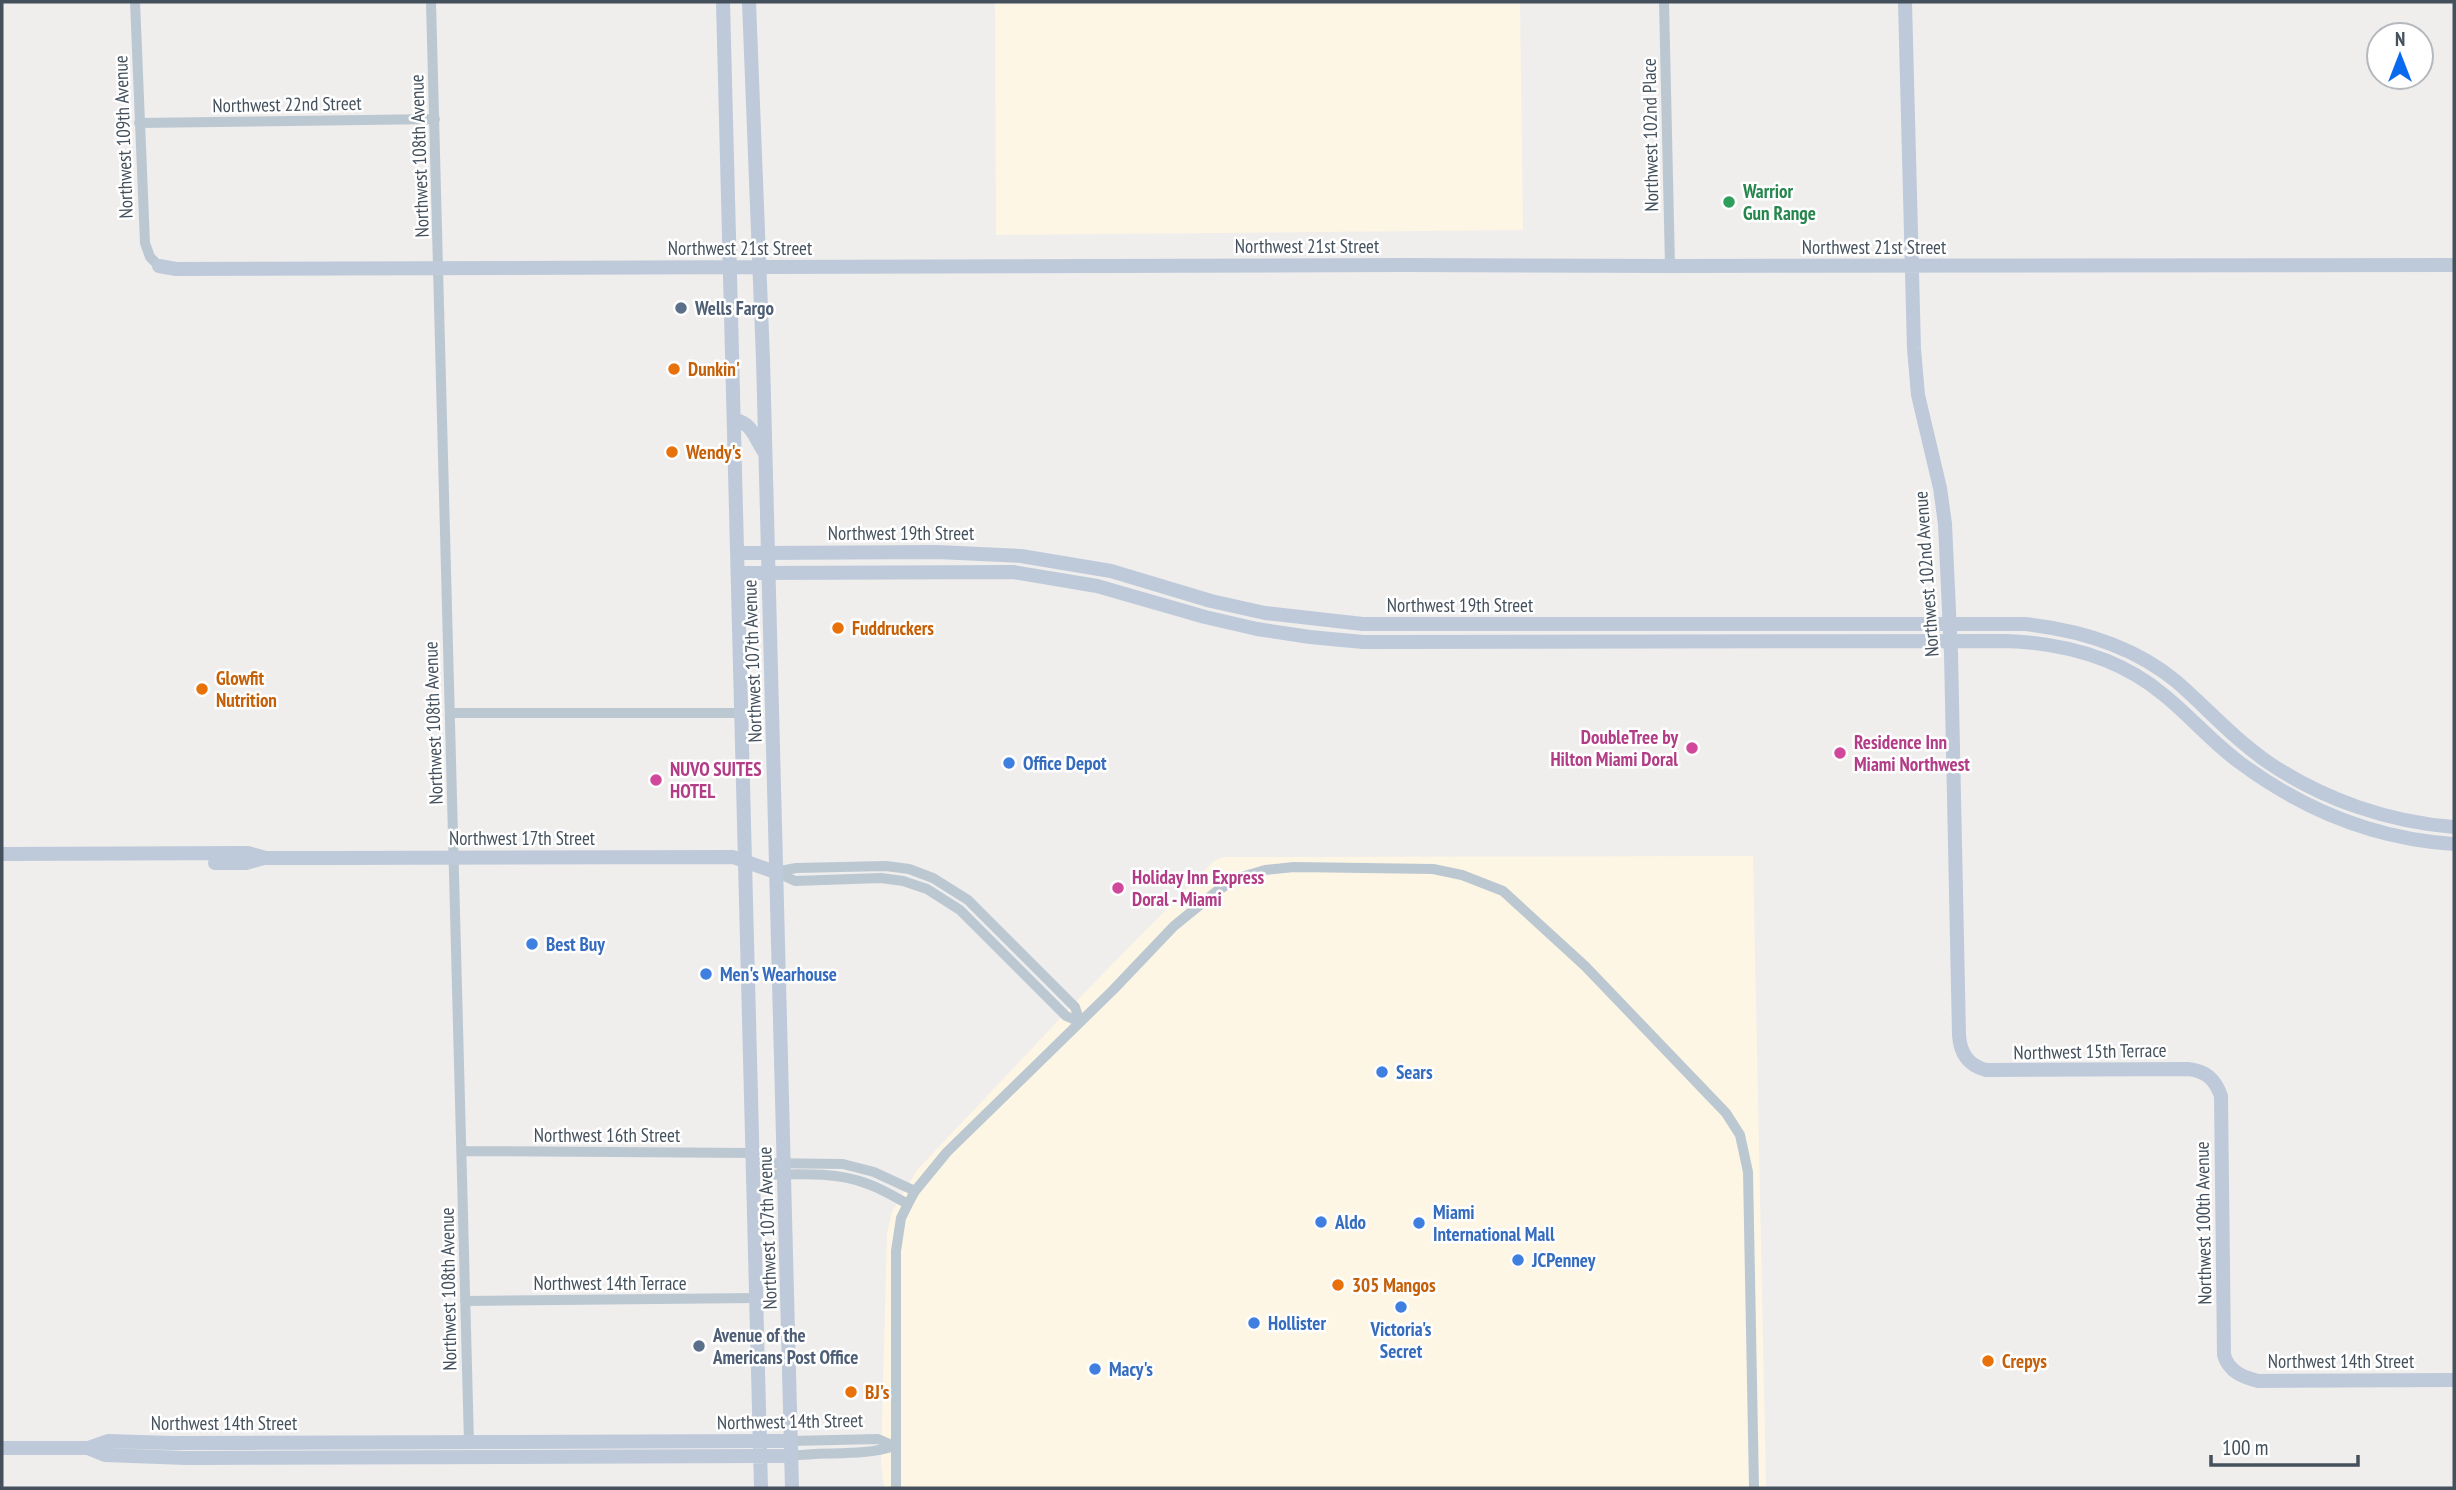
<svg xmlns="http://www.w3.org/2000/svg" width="2456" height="1490" viewBox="0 0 2456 1490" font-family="'PT Sans Narrow',sans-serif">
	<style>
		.commercial { fill: #fdf6e4 }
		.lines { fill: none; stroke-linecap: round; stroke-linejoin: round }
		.street { stroke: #bcc8d1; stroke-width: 10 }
		.secondary { stroke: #becad9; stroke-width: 14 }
		.leisure-dot { fill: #2e9e5b; stroke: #fff; stroke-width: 2.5 }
		.service-dot { fill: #5c6f8a; stroke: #fff; stroke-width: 2.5 }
		.food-dot { fill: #e8710a; stroke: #fff; stroke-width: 2.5 }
		.hotel-dot { fill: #d1479c; stroke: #fff; stroke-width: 2.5 }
		.shop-dot { fill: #3f7fe0; stroke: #fff; stroke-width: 2.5 }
		.labels { text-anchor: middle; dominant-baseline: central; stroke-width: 5; stroke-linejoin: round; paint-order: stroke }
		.street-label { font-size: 19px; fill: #44515d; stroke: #fff }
		.leisure-label { font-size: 19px; font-weight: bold; fill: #27864d; stroke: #fff; text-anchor: start }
		.service-label { font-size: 19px; font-weight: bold; fill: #4e5e75; stroke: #fff; text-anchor: start }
		.food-label { font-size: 19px; font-weight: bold; fill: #c56008; stroke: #fff; text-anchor: start }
		.hotel-label { font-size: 19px; font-weight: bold; fill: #b23c85; stroke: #fff; text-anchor: start }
		.shop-label { font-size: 19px; font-weight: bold; fill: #366cbe; stroke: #fff; text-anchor: start }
	</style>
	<rect width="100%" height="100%" fill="#f0eded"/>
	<!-- commercial -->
	<path class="commercial" d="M995,2H1520L1523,230L996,235Z
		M1753,856L1766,1488H884L881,1463L887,1233L892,1212L917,1170L1089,988L1214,861L1223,857Z"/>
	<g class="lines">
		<!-- street -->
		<path class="street" d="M135,2L145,243L150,257L159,266
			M431,2L469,1443
			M1664,2L1670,266
			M139,123L435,119
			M450,713H741
			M775,872L796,868L886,866L909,869L933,878L968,900L1075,1007L1080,1022
			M776,872L795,881L881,878L903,881L927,889L960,910L1066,1016L1080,1022
			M462,1151L752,1153
			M752,1163L843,1164L874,1172L915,1191
			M752,1175C790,1175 832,1170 868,1184C882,1189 895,1197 908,1204
			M465,1301L756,1298
			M791,1441L878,1439L894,1446
			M791,1456C825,1451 862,1457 894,1446
			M896,1488V1251L901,1218L908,1204L915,1191L947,1152L1113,990L1174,926L1217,891L1238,878L1265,870L1294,867L1433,869L1462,875L1503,891L1585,966L1726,1113L1740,1135L1748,1172L1754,1488"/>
		<!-- secondary -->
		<path class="secondary" d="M723,2L761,1488
			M749,2L763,359L792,1488
			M1905,2L1914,349L1918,395L1940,488L1945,524L1951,654L1959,1035C1960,1053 1968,1065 1986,1070L2188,1069C2206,1071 2215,1079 2221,1096L2224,1355C2229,1372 2243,1377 2258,1381L2454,1380
			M159,266L176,269L1405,265L1670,266L2454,265
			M734,420C752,422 755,439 765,453
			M738,553L937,552L1021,556L1111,571L1211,601L1265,613L1363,624H2025C2080,630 2134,646 2177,682C2208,709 2235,740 2269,763C2324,800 2389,822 2454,827
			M738,573L1013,572L1097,586L1205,617L1257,629L1310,637L1363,642L2006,641C2063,643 2120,658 2164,695C2190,716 2212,742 2239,762C2302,809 2375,839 2454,844
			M2,854L248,853L266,858H324L733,857L775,872
			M215,863H246L264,858
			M2,1448H88L108,1441L172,1443L791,1441
			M88,1448L105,1455L186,1458L791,1456"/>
	</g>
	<!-- markers -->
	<circle class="leisure-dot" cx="1729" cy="202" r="7"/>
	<g class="service-dot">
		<circle cx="681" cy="308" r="7"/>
		<circle cx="699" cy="1346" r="7"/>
	</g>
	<g class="food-dot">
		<circle cx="674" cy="369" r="7"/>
		<circle cx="672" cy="452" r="7"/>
		<circle cx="838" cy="628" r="7"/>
		<circle cx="202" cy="689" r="7"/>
		<circle cx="1338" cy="1285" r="7"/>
		<circle cx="1988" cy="1361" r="7"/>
		<circle cx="851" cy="1392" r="7"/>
	</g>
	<g class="hotel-dot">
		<circle cx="1692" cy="748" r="7"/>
		<circle cx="1840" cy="753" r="7"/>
		<circle cx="656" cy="780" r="7"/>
		<circle cx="1118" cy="888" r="7"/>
	</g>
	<g class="shop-dot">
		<circle cx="1009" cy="763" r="7"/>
		<circle cx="532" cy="944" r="7"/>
		<circle cx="706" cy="974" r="7"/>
		<circle cx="1382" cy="1072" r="7"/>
		<circle cx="1321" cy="1222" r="7"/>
		<circle cx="1419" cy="1223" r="7"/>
		<circle cx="1518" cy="1260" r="7"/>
		<circle cx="1401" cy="1307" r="7"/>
		<circle cx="1254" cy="1323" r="7"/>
		<circle cx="1095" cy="1369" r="7"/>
	</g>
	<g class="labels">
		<!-- street labels -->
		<g class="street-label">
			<text transform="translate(287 104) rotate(-1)">Northwest 22nd Street</text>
			<text transform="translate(1650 135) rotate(-91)">Northwest 102nd Place</text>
			<text transform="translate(123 137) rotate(-92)">Northwest 109th Avenue</text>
			<text transform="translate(419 156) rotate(-92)">Northwest 108th Avenue</text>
			<text x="1307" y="246">Northwest 21st Street</text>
			<text x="1874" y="247">Northwest 21st Street</text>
			<text x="740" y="248">Northwest 21st Street</text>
			<text x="901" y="533">Northwest 19th Street</text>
			<text transform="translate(1926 574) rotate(-94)">Northwest 102nd Avenue</text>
			<text x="1460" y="605">Northwest 19th Street</text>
			<text transform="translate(752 661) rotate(-92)">Northwest 107th Avenue</text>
			<text transform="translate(433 723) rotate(-92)">Northwest 108th Avenue</text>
			<text x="522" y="838">Northwest 17th Street</text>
			<text transform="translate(2090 1051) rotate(-1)">Northwest 15th Terrace</text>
			<text x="607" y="1135">Northwest 16th Street</text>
			<text transform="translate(2203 1223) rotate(-91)">Northwest 100th Avenue</text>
			<text transform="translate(767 1228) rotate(-92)">Northwest 107th Avenue</text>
			<text x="610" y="1283">Northwest 14th Terrace</text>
			<text transform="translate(448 1289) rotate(-91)">Northwest 108th Avenue</text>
			<text x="2341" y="1361">Northwest 14th Street</text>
			<text transform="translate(790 1421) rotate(-1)">Northwest 14th Street</text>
			<text x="224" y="1423">Northwest 14th Street</text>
		</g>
		<!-- leisure labels -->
		<g class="leisure-label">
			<text x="1743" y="191">Warrior<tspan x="1743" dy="22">Gun Range</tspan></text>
		</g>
		<!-- service labels -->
		<g class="service-label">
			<text x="695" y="308">Wells Fargo</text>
			<text x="713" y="1335">Avenue of the<tspan x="713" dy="22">Americans Post Office</tspan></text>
		</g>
		<!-- food labels -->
		<g class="food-label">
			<text x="688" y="369">Dunkin'</text>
			<text x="686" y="452">Wendy's</text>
			<text x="852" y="628">Fuddruckers</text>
			<text x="216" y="678">Glowfit<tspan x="216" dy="22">Nutrition</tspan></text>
			<text x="1352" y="1285">305 Mangos</text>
			<text x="2002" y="1361">Crepys</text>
			<text x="865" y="1392">BJ's</text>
		</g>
		<!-- hotel labels -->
		<g class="hotel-label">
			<text x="1678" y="737" text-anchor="end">DoubleTree by<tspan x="1678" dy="22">Hilton Miami Doral</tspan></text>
			<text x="1854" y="742">Residence Inn<tspan x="1854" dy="22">Miami Northwest</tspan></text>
			<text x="670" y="769">NUVO SUITES<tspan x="670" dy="22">HOTEL</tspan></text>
			<text x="1132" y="877">Holiday Inn Express<tspan x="1132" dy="22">Doral - Miami</tspan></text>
		</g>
		<!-- shop labels -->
		<g class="shop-label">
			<text x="1023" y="763">Office Depot</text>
			<text x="546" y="944">Best Buy</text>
			<text x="720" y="974">Men's Wearhouse</text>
			<text x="1396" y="1072">Sears</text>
			<text x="1433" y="1212">Miami<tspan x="1433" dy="22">International Mall</tspan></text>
			<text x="1335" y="1222">Aldo</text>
			<text x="1532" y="1260">JCPenney</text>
			<text x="1268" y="1323">Hollister</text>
			<text x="1401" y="1329" text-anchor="middle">Victoria's<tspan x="1401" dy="22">Secret</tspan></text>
			<text x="1109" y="1369">Macy's</text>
		</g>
	</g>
	<!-- border -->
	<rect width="2456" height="1490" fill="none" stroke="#44515d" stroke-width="7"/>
	<!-- north arrow -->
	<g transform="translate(2400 56)"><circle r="33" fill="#ffffff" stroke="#b4b9be" stroke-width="2"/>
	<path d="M0-5L12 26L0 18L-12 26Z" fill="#096aef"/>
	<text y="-10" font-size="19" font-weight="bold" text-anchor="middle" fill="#44515d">N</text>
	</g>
	<!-- scale -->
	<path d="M2211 1455v10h147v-10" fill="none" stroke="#44515d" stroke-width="3.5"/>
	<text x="2222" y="1455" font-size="21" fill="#44515d" stroke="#ffffff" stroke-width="5" paint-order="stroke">100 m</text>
</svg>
